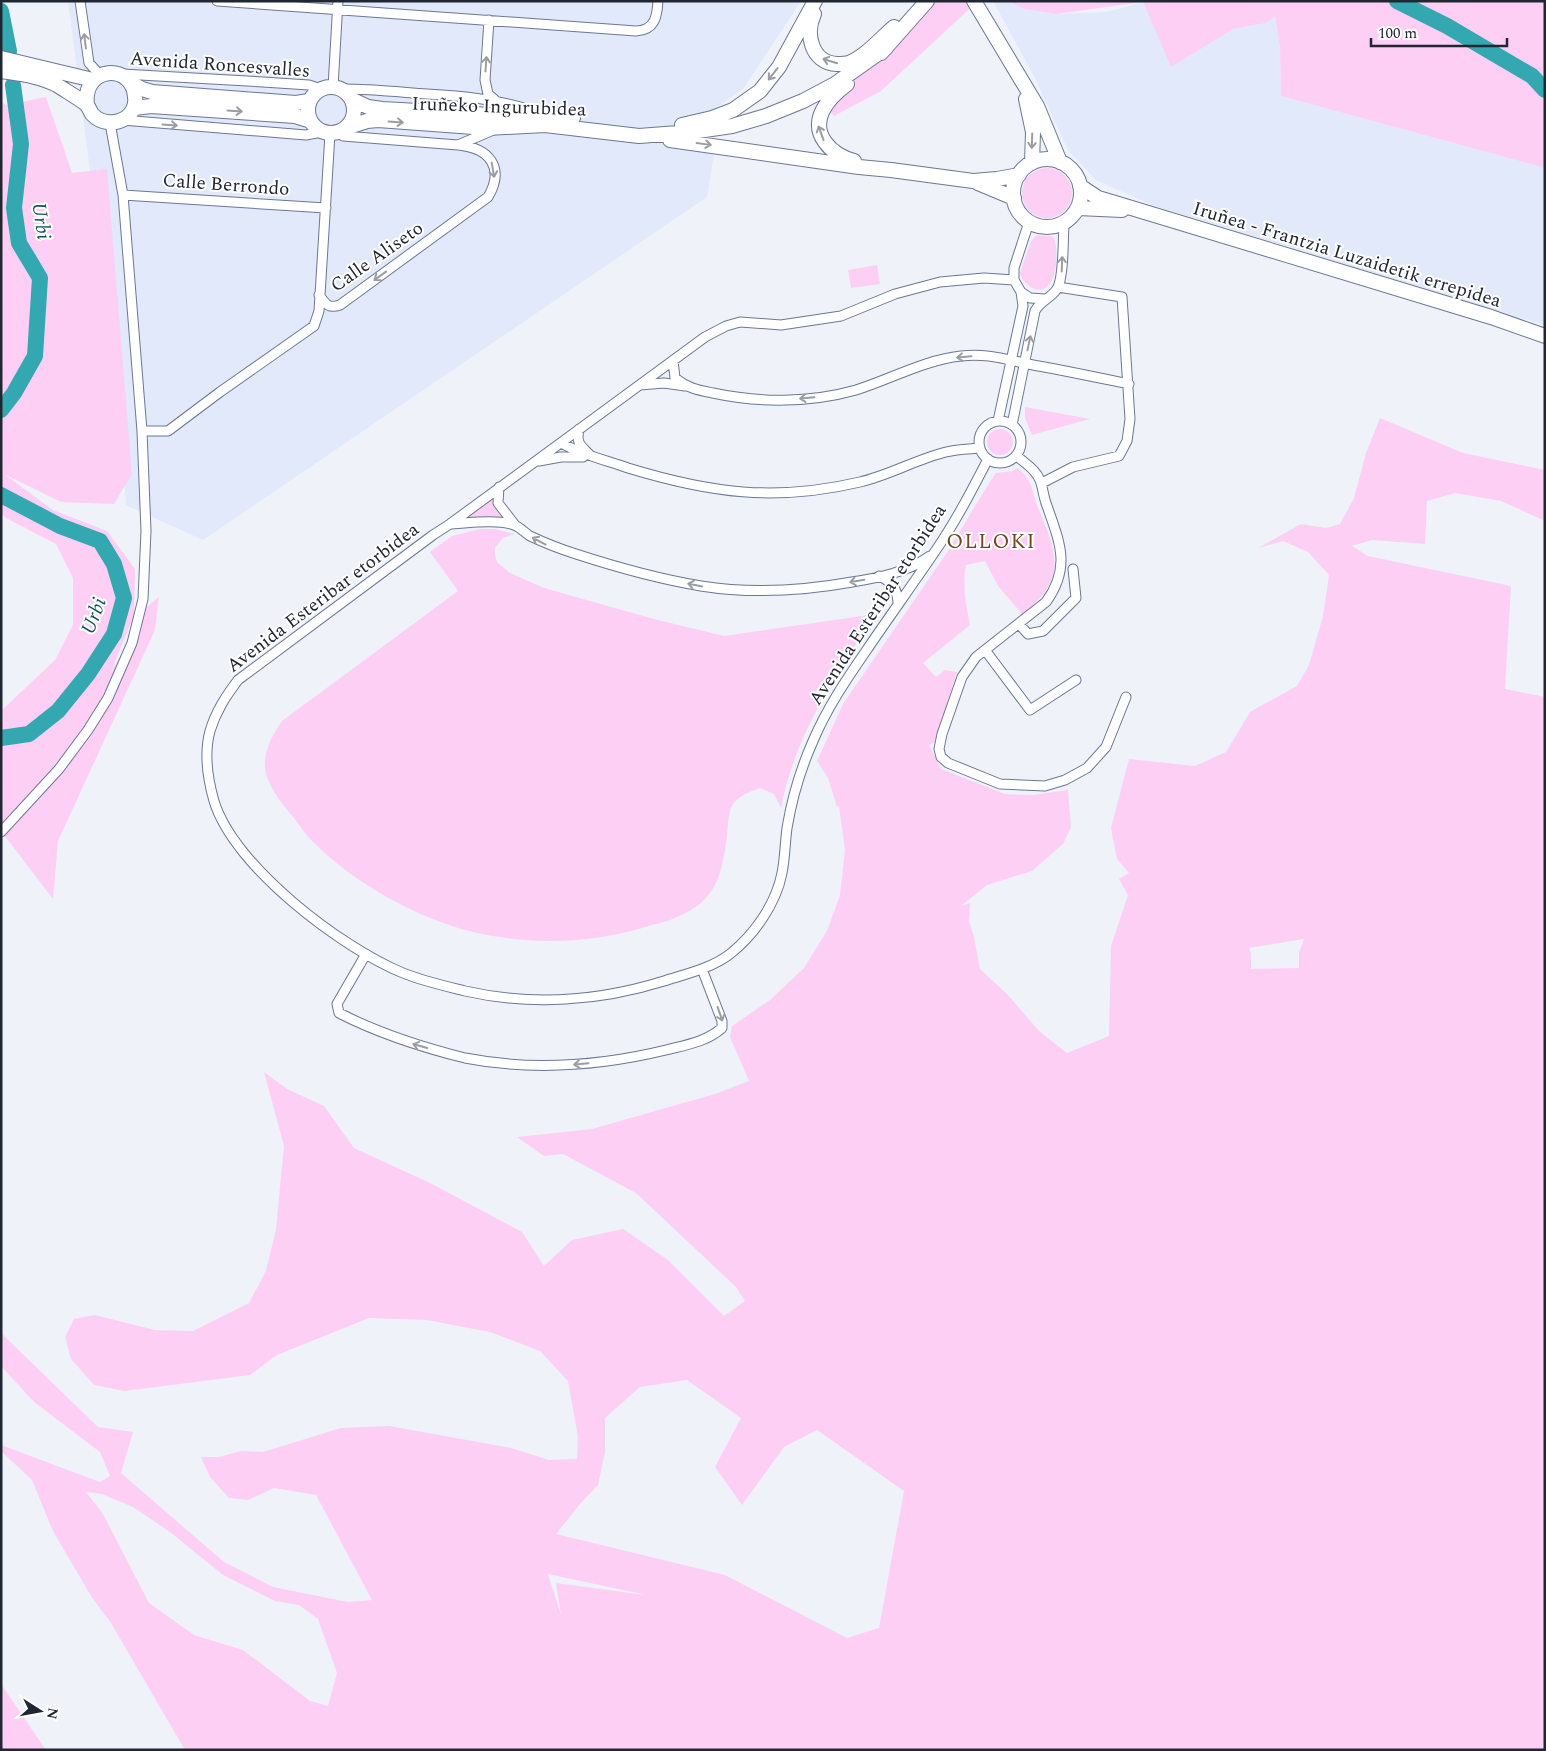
<svg xmlns="http://www.w3.org/2000/svg" width="1546" height="1751" viewBox="0 0 1546 1751" font-family="Spectral,serif">
	<style>
		.built { fill: #e2e9fa }
		.green { fill: #fdcff5; fill-rule: evenodd }
		.lines { fill: none; stroke-linecap: round; stroke-linejoin: round }
		.river { stroke: #33a8b0; stroke-width: 16 }
		.minor-casing { stroke: #6b7795; stroke-width: 11 }
		.highway-casing { stroke: #6b7795; stroke-width: 16 }
		.minor { stroke: #fff; stroke-width: 9 }
		.highway { stroke: #fff; stroke-width: 14 }
		.oneway { stroke: #9b9da3 }
		.labels { text-anchor: middle; dominant-baseline: central; stroke-width: 4; stroke-linejoin: round; paint-order: stroke }
		.street-label { font-size: 19px; fill: #212633; stroke: #fff }
		.water-label { font-size: 20px; font-style: italic; fill: #105256; stroke: #fff }
		.quarter-label { font-size: 21px; letter-spacing: 1px; fill: #6e4a1a; stroke: #fff }
	</style>
	<rect width="100%" height="100%" fill="#eff2f9"/>
	<!-- built -->
	<path class="built" d="M68,1H801L743,89L680,133L714,154L707,197L203,540L126,505L117,378Z
		M993,1H1008L1024,9L1056,14L1107,12L1143,2L1171,66L1233,29L1266,23L1275,16L1280,47L1281,96L1545,168V325L1154,206L1096,180L1068,150L1034,76Z"/>
	<!-- green -->
	<path class="green" d="M927,1H978L881,91L834,116L825,105Z
		M1008,1H1545V168L1281,96L1280,47L1275,16L1266,23L1233,29L1171,67L1143,2L1056,14L1024,9Z
		M46,97L72,173L107,169L132,474L114,504L61,502L4,474L53,510L107,531L135,569L134,615L112,669L132,643L140,613L159,597L155,630L58,841L53,899L1,831V711L55,660L73,625V578L56,544L6,518L1,513V102L6,105Z
		M1022 193a25 25 0 1 1 50 0a25 25 0 1 1-50 0Z
		M1037,235C1041,236 1049,235 1053,237C1059,243 1060,300 1032,288C1026,284 1022,280 1020,273L1031,241Z
		M877,265L880,284L851,288L848,270Z
		M1025,407L1090,419L1032,435L1025,418Z
		M1380,418L1463,453L1545,470V521L1501,501L1455,493L1427,501L1425,544L1372,540L1352,546L1368,556L1511,586L1505,689L1545,697V1750H185L111,1623L91,1596L53,1531L32,1480L1,1451V1445L100,1482L110,1476L100,1452L34,1402L1,1366V1333L98,1427L133,1432L121,1473L224,1562L273,1587L348,1602L372,1600L316,1495L274,1488L248,1500L229,1498L210,1477L201,1457H219L241,1451L263,1452L341,1428L389,1426L511,1448L549,1460L577,1459L578,1437L568,1381L540,1351L490,1332L427,1320L369,1318L277,1355L250,1375L125,1391L94,1385L71,1359L65,1337L74,1319L95,1315L155,1330L193,1331L249,1303L266,1271L276,1229L284,1146L264,1072L287,1089L324,1106L354,1148L430,1183L522,1232L544,1266L572,1240L623,1229L668,1260L724,1316L745,1301L736,1287L636,1193L563,1154L544,1156L517,1137L592,1129L715,1094L749,1081L730,1037L732,1026L770,1000L804,968L827,931L840,895L845,850L839,806L837,807L828,778L817,761L843,704L946,554L991,480L996,473L1012,471L1018,468C1033,482 1031,487 1037,505C1048,534 1066,564 1044,593C1038,601 1030,608 1023,615L998,586L985,561L966,565C962,586 966,604 970,625L923,663L936,677L945,670L957,672L935,742L929,745L941,769L1005,794L1033,795L1068,790L1071,827L1063,844L1032,871L987,885L961,906L970,903L969,921L974,937L980,969L1008,995L1039,1031L1067,1053L1109,1036L1111,946L1128,895L1119,879L1129,873L1117,859L1111,828L1129,759L1195,766L1226,752L1250,712L1297,686L1309,665L1323,616L1329,575L1308,552L1283,541L1258,548L1301,524L1326,528L1340,524L1354,498L1366,453ZM1304,939L1299,953V968L1251,969V954L1249,948ZM687,1380L741,1418L715,1467L742,1505L784,1447L817,1430L904,1491L879,1628L847,1638L725,1575L556,1534L580,1504L598,1485L605,1452V1418L640,1387ZM86,1492L102,1494L133,1507L170,1532L223,1575L275,1601L299,1605L318,1619L337,1673L328,1706L310,1701L243,1650L194,1635L149,1603L103,1514ZM548,1574L646,1595L556,1583L561,1615Z
		M987 442a13 13 0 1 1 26 0a13 13 0 1 1-26 0Z
		M493,496L502,514L501,519L485,517L466,518Z
		M480,529H495L515,534L503,538L495,548V555L497,562L510,573L544,588L654,619L724,636L876,614C836,674 795,735 781,808L774,794L760,788C750,792 737,796 732,806C728,814 728,827 727,836C722,874 717,901 677,917C669,921 660,923 652,925C594,944 533,946 473,932C416,918 354,883 313,842C306,835 300,826 294,818C284,806 272,792 267,777C260,757 271,737 282,721L458,591L430,552L452,536Z
		M1,1684L46,1750H1Z"/>
	<g class="lines">
		<!-- river -->
		<path class="river" d="M1397,1L1447,26L1532,76L1545,90
			M1,11L9,51
			M1,410L14,393L35,356L40,278L19,243L14,208L21,144L13,85
			M1,495L60,526L100,541L114,564L124,598L114,634L88,674L58,711L29,734L1,738"/>
		<defs>
			<path id="minor" d="M80,1L89,63L100,75
				M217,1L636,31C655,30 657,17 658,1
				M489,20L485,80L488,94L496,101
				M122,74L263,82L309,85L321,89
				M333,87L338,1
				M342,89C371,89 399,92 427,94C462,96 496,99 530,110
				M122,120L306,135L322,132
				M339,132L343,136L458,145L491,131
				M123,195L326,208
				M1021,292L1030,298L1045,299
				M319,295C326,304 328,309 340,305L488,197C505,168 490,148 458,145
				M673,361L675,378C687,388 698,390 713,393C759,403 810,403 856,390C891,379 924,360 961,356C986,353 1004,359 1028,364C1062,370 1095,377 1129,384
				M640,385L664,383L685,386
				M998,421L1023,306L1021,292L1014,280V268L1029,222
				M979 442a21 21 0 1 1 42 0a21 21 0 1 1-42 0Z
				M1012,425L1035,311C1040,301 1051,298 1057,289C1064,278 1063,238 1064,223
				M579,429C576,443 580,445 589,454
				M142,431H168L220,392L314,326L319,311L330,134
				M561,443C583,455 605,460 628,468C710,493 775,502 860,482C890,475 917,459 946,452C957,449 969,449 980,448
				M1017,456C1022,461 1029,465 1034,471C1043,480 1042,492 1046,503C1059,541 1072,566 1046,602L976,657L962,677L942,734L939,749L941,757L948,763L1000,784L1045,786L1065,780L1087,768L1106,747L1126,697
				M988,459C972,490 956,521 936,550C913,584 889,617 866,651C846,680 827,708 813,741C801,768 792,798 787,828C785,843 785,858 782,873C776,904 754,935 730,954C712,968 686,974 664,981C600,1001 531,1006 465,991C445,986 423,981 403,973C342,948 234,867 214,801C208,780 204,753 210,731C216,711 226,696 238,680L433,535L450,524L705,337L726,326L740,322L781,325L841,316L895,294L940,282L984,278L1014,280
				M539,461L561,457H583
				M1042,483L1073,467L1119,456L1127,441L1130,419L1122,297L1058,287
				M499,487L498,503L515,525
				M450,524C468,523 498,519 514,525C520,527 525,533 530,536C545,543 560,549 576,554C616,567 659,579 701,586C751,594 802,591 852,582C878,578 908,572 930,556
				M879,576C892,581 898,591 898,604
				M1019,624L1028,634L1043,631L1076,598L1073,569
				M985,650L1030,710L1076,680
				M1,832L59,769L88,730L108,698L132,643L143,599L146,531L142,431L123,195L110,123
				M366,954L337,1004L339,1013C380,1034 421,1047 465,1058C532,1071 600,1066 666,1050C686,1045 706,1042 722,1028V1021L702,969"/>
			<path id="highway" d="M974,1L1037,106L1060,162
				M814,14C805,33 811,63 837,64C841,64 845,64 849,63C866,56 880,39 894,27
				M881,53L927,1
				M1,58L93,80
				M1,71C20,74 40,76 57,85C66,91 77,97 86,104C89,107 90,111 92,114C101,124 116,125 127,117C133,112 136,104 135,97C133,63 82,65 87,105
				M131,83L142,89L152,92L296,103L309,101
				M847,84C828,98 809,120 825,142C832,152 843,158 854,161
				M308 110a23 23 0 1 1 46 0a23 23 0 1 1-46 0Z
				M351,99L368,107L382,109L491,115L528,113L573,118
				M1026,99L1033,132L1032,163
				M134,108L151,106L295,116L308,120
				M682,125L712,118L733,110L760,91L779,67L815,1
				M348,127L367,121L378,120L487,128L545,125L639,136L691,132L732,126L766,116L803,101L835,84L886,48
				M670,140L859,167L891,170L973,181L997,179L1019,175
				M1013 193a34 34 0 1 1 68 0a34 34 0 1 1-68 0Z
				M978,183L1014,198
				M1080,186L1098,198L1115,203L1491,317L1545,336
				M1078,208L1122,210"/>
		</defs>
		<!-- minor casing -->
		<use href="#minor" class="minor-casing"/>
		<!-- highway casing -->
		<use href="#highway" class="highway-casing"/>
		<!-- minor -->
		<use href="#minor" class="minor"/>
		<!-- highway -->
		<use href="#highway" class="highway"/>
	</g>
	<!-- one-way arrows -->
	<defs><path id="oneway-shaft" d="M-6 0H5M1.5-3L5.5 0L1.5 3" fill="none" stroke-width="1.6" stroke-linecap="round" stroke-linejoin="round" transform="scale(1.25)"/></defs>
	<g class="oneway">
		<use href="#oneway-shaft" transform="translate(85 41) rotate(-97)"/>
		<use href="#oneway-shaft" transform="translate(830 61) rotate(-163)"/>
		<use href="#oneway-shaft" transform="translate(486 64) rotate(-86)"/>
		<use href="#oneway-shaft" transform="translate(773 74) rotate(128)"/>
		<use href="#oneway-shaft" transform="translate(235 111) rotate(4)"/>
		<use href="#oneway-shaft" transform="translate(396 122) rotate(4)"/>
		<use href="#oneway-shaft" transform="translate(170 125) rotate(4)"/>
		<use href="#oneway-shaft" transform="translate(821 133) rotate(-110)"/>
		<use href="#oneway-shaft" transform="translate(1032 141) rotate(92)"/>
		<use href="#oneway-shaft" transform="translate(704 144) rotate(8)"/>
		<use href="#oneway-shaft" transform="translate(493 170) rotate(80)"/>
		<use href="#oneway-shaft" transform="translate(1062 264) rotate(-88)"/>
		<use href="#oneway-shaft" transform="translate(380 276) rotate(144)"/>
		<use href="#oneway-shaft" transform="translate(1029 343) rotate(-78)"/>
		<use href="#oneway-shaft" transform="translate(964 357) rotate(175)"/>
		<use href="#oneway-shaft" transform="translate(807 398) rotate(175)"/>
		<use href="#oneway-shaft" transform="translate(539 541) rotate(-152)"/>
		<use href="#oneway-shaft" transform="translate(857 581) rotate(170)"/>
		<use href="#oneway-shaft" transform="translate(695 585) rotate(-169)"/>
		<use href="#oneway-shaft" transform="translate(720 1014) rotate(71)"/>
		<use href="#oneway-shaft" transform="translate(420 1046) rotate(-164)"/>
		<use href="#oneway-shaft" transform="translate(581 1064) rotate(175)"/>
	</g>
	<g class="labels">
		<!-- street labels -->
		<g class="street-label">
			<text transform="translate(220 65) rotate(4)">Avenida Roncesvalles</text>
			<text transform="translate(499 107) rotate(2)">Iruñeko Ingurubidea</text>
			<text transform="translate(226 185) rotate(4)">Calle Berrondo</text>
			<text transform="translate(1347 255) rotate(17)">Iruñea - Frantzia Luzaidetik errepidea</text>
			<text transform="translate(377 257) rotate(-35)">Calle Aliseto</text>
			<text transform="translate(323 598) rotate(-37)">Avenida Esteribar etorbidea</text>
			<text transform="translate(878 605) rotate(-57)">Avenida Esteribar etorbidea</text>
		</g>
		<!-- water labels -->
		<g class="water-label">
			<text transform="translate(41 221) rotate(81)">Urbi</text>
			<text transform="translate(94 616) rotate(-69)">Urbi</text>
		</g>
		<!-- quarter labels -->
		<g class="quarter-label">
			<text x="991" y="542">OLLOKI</text>
		</g>
	</g>
	<!-- border -->
	<rect width="1546" height="1751" fill="none" stroke="#212633" stroke-width="5"/>
	<!-- north arrow -->
	<g transform="translate(40 1711) rotate(101)" stroke="#ffffff" stroke-width="4" paint-order="stroke">
	<path d="M0-4L9 19L0 12L-9 19Z" fill="#212633"/>
	<text y="-8" font-size="14" font-weight="bold" text-anchor="middle" fill="#212633">N</text>
	</g>
	<!-- scale -->
	<path d="M1371 38v8h136v-8" fill="none" stroke="#212633" stroke-width="2.5"/>
	<text x="1378" y="38" font-size="15" fill="#212633" stroke="#ffffff" stroke-width="4" paint-order="stroke">100 m</text>
</svg>
